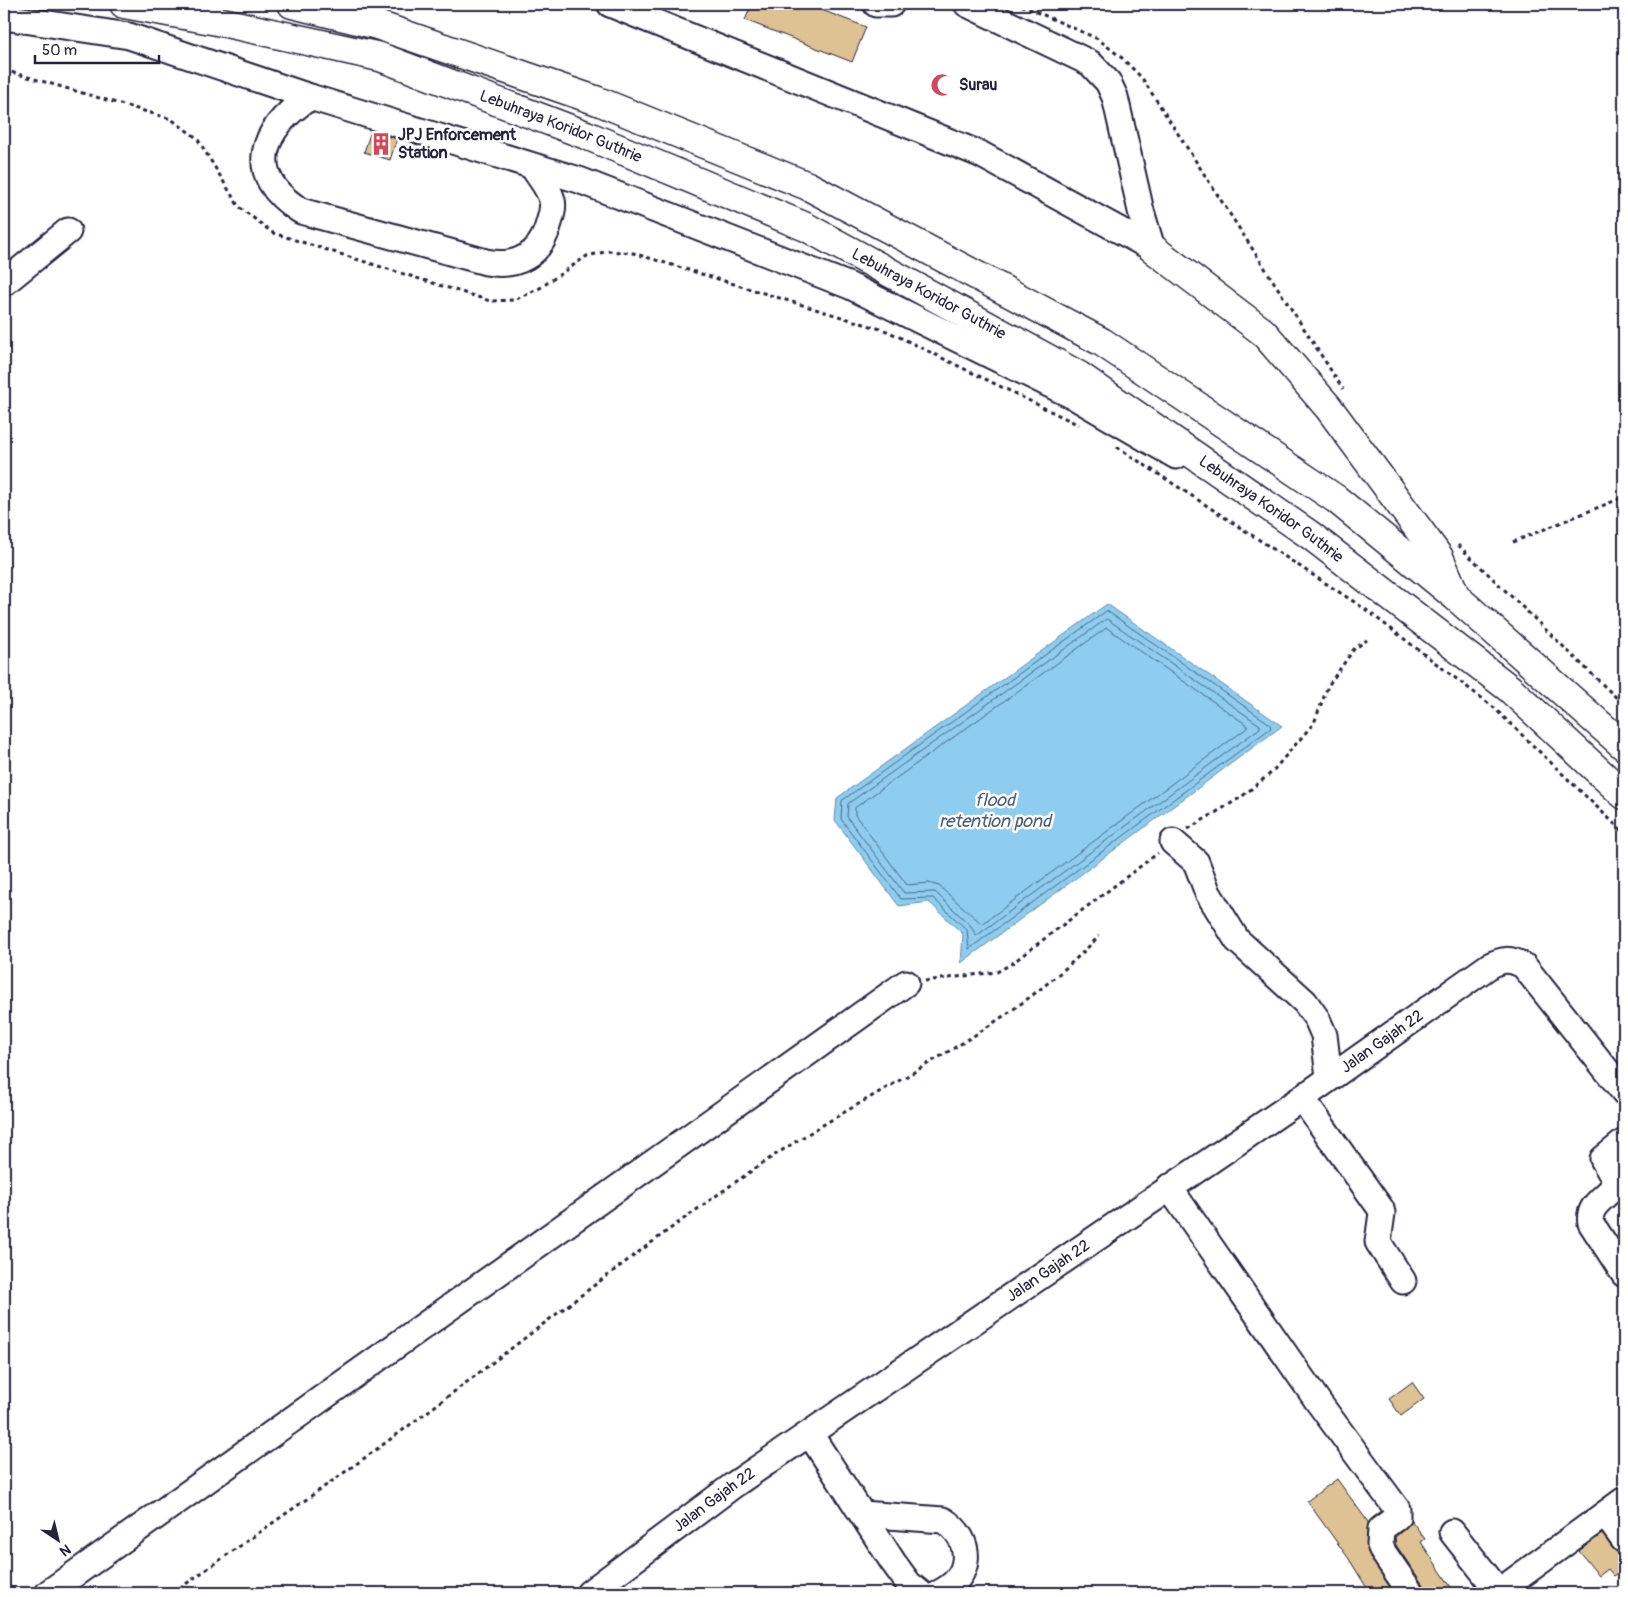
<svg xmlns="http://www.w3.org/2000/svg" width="1628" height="1597" viewBox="0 0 1628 1597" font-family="Pangolin,sans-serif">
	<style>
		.water { fill: #8ecdef; stroke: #6389a7 }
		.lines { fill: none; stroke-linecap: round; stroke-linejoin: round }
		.shore { stroke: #4d6683; stroke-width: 1 }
		.building { fill: #dfc293; stroke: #22223b }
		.minor-casing { stroke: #22223b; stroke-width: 29 }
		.highway-casing { stroke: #22223b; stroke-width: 31 }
		.path { stroke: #22223b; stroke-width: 3; stroke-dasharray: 4 4; stroke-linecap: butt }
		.minor { stroke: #fff; stroke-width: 25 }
		.highway { stroke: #fff; stroke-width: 28 }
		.labels { text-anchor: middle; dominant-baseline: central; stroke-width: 5; stroke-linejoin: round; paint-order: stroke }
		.poi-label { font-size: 16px; font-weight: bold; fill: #22223b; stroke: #fff; text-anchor: start }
		.street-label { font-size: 16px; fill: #22223b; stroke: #fff }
		.water-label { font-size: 18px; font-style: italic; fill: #485e7a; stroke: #fff }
	</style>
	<rect width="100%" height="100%" fill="#fff"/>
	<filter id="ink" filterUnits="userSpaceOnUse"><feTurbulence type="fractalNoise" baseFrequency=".02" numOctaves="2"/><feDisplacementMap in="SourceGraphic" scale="10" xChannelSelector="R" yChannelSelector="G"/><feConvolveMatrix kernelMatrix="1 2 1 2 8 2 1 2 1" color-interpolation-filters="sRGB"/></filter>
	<g filter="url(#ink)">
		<!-- water -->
		<path class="water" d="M1107,604L1282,726L961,963L963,934L929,902L899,906L835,820L837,798Z"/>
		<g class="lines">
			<!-- shore -->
			<path class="shore" d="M1107,611L1270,724L1271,728L969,949L967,930L933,898L901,899L841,819L842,801Z
				M1107,619L1260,725V728L976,936L971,926L935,892L904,893L847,817L848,804Z
				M1107,628L1247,725V728L982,924L939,886L929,883L907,885L855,815V808Z"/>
		</g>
		<!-- building -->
		<path class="building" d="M752,4H806L866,27L852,62L745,20Z
			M371,131L397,139L390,160L364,152Z
			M1412,1382L1424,1399L1401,1416L1389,1399Z
			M1337,1479L1368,1522L1367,1551L1394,1593H1370L1349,1559L1307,1501Z
			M1411,1520L1425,1539L1421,1542L1455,1593H1425L1423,1585L1396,1545L1395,1537L1406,1528Z
			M1602,1534L1613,1549L1624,1554V1569L1614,1576L1608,1569L1599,1576L1579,1551Z"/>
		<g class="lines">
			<defs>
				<g id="minor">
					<path d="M610,4L980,154L1152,248"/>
					<path d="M876,4H891"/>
					<path d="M967,4L1090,63L1108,82L1115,97L1141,211L1152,248"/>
					<path d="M4,17L129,36L310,97L579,180L850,286L1075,397L1176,456"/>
					<path d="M310,97C261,129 243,175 301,211L486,262C517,268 541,255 549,223C551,216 554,208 552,200C549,188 539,177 533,167"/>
					<path d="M4,283L68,231"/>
					<path d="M1173,842L1196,862L1208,893L1237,940L1305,1002L1317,1019L1324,1035L1329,1077"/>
					<path d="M1302,1098L1381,1209L1382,1213L1378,1242L1403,1281"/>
					<path d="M1624,1142L1603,1159L1615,1180V1185C1606,1198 1587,1205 1591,1223L1624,1274"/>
					<path d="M1169,1187L1319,1403L1397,1509V1517L1381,1529L1380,1545L1383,1552L1411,1593"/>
					<path d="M810,1434L893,1562L909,1584L920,1593"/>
					<path d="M862,1514L943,1520C974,1539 973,1577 939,1593"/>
					<path d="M1605,1514L1624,1540"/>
					<path d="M1452,1532L1499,1592"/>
					<path d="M48,1593L906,983"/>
					<path id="s1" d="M589,1593L735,1484L1302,1098L1489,966C1503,959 1510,958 1524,966L1624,1092"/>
					<path d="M1497,1593L1624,1500"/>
				</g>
				<g id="highway">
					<path id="s2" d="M124,4L217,21L380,57L586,135L806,227L1078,375L1310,535L1510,689L1624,795"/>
					<path d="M292,4L377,25L598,101L808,186L1102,342L1336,499L1456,597L1624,746"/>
					<path d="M1152,248L1263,332L1328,407L1439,557L1454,592"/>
				</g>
			</defs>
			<!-- minor casing -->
			<use href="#minor" class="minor-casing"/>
			<!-- highway casing -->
			<use href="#highway" class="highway-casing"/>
			<!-- path -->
			<path class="path" d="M1021,5L1098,39L1122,58L1142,78L1343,389
				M4,70L171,119L197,138L239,207L273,233L490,301L514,300L540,288L587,256L609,251L633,253L887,331L1079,425
				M1117,447L1365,609L1492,706L1624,833
				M1513,542L1624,497
				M1458,545L1624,705
				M1188,829L1240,798L1271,773L1314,723L1328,686L1354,649L1367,640
				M925,981L997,972L1011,964L1158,853
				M173,1593C263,1529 355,1467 443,1400C551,1319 657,1235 769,1159C879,1085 1007,1033 1099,936"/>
			<!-- minor -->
			<use href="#minor" class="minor"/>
			<!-- highway -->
			<use href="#highway" class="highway"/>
		</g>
	</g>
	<!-- icons -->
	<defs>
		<symbol id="mosque-bare" viewBox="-9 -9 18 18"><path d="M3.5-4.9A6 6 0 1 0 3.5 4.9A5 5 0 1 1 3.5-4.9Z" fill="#d1495b" stroke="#fff" stroke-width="2.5" paint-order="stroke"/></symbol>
		<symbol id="building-bare" viewBox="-9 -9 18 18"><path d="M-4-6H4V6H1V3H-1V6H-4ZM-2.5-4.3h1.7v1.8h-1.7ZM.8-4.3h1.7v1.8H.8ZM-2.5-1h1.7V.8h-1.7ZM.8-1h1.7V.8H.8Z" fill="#d1495b" stroke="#fff" stroke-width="2.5" paint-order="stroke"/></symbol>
	</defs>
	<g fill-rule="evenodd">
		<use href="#mosque-bare" x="926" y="69" width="32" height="32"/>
		<use href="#building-bare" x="365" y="128" width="32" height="32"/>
	</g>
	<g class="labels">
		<!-- poi labels -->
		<g class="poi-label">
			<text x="959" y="85">Surau</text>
			<text x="398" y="135">JPJ Enforcement<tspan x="398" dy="18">Station</tspan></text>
		</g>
		<!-- street labels -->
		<g class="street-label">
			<text stroke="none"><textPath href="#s2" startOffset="455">Lebuhraya Koridor Guthrie</textPath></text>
			<text stroke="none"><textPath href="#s2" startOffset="860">Lebuhraya Koridor Guthrie</textPath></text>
			<text stroke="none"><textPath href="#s2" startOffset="1265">Lebuhraya Koridor Guthrie</textPath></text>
			<text stroke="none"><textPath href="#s1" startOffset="966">Jalan Gajah 22</textPath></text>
			<text stroke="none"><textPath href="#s1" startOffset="561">Jalan Gajah 22</textPath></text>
			<text stroke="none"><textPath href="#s1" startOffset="156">Jalan Gajah 22</textPath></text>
		</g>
		<!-- water labels -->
		<g class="water-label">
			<text x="995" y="800">flood<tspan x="995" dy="21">retention pond</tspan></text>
		</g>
	</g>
	<!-- margin -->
	<rect width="1628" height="1597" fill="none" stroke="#fff" stroke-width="20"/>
	<rect x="10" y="10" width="1608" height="1577" fill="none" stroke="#22223b" stroke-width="2" filter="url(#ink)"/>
	<!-- north arrow -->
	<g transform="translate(58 1540) rotate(145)" stroke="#ffffff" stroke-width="4" paint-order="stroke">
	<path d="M0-4L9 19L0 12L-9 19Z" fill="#22223b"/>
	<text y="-8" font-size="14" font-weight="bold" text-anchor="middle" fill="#22223b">N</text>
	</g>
	<!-- scale -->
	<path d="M35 55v8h124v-8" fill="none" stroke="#22223b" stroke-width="2.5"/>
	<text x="42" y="55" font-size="15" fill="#22223b" stroke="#ffffff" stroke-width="4" paint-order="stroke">50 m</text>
</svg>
